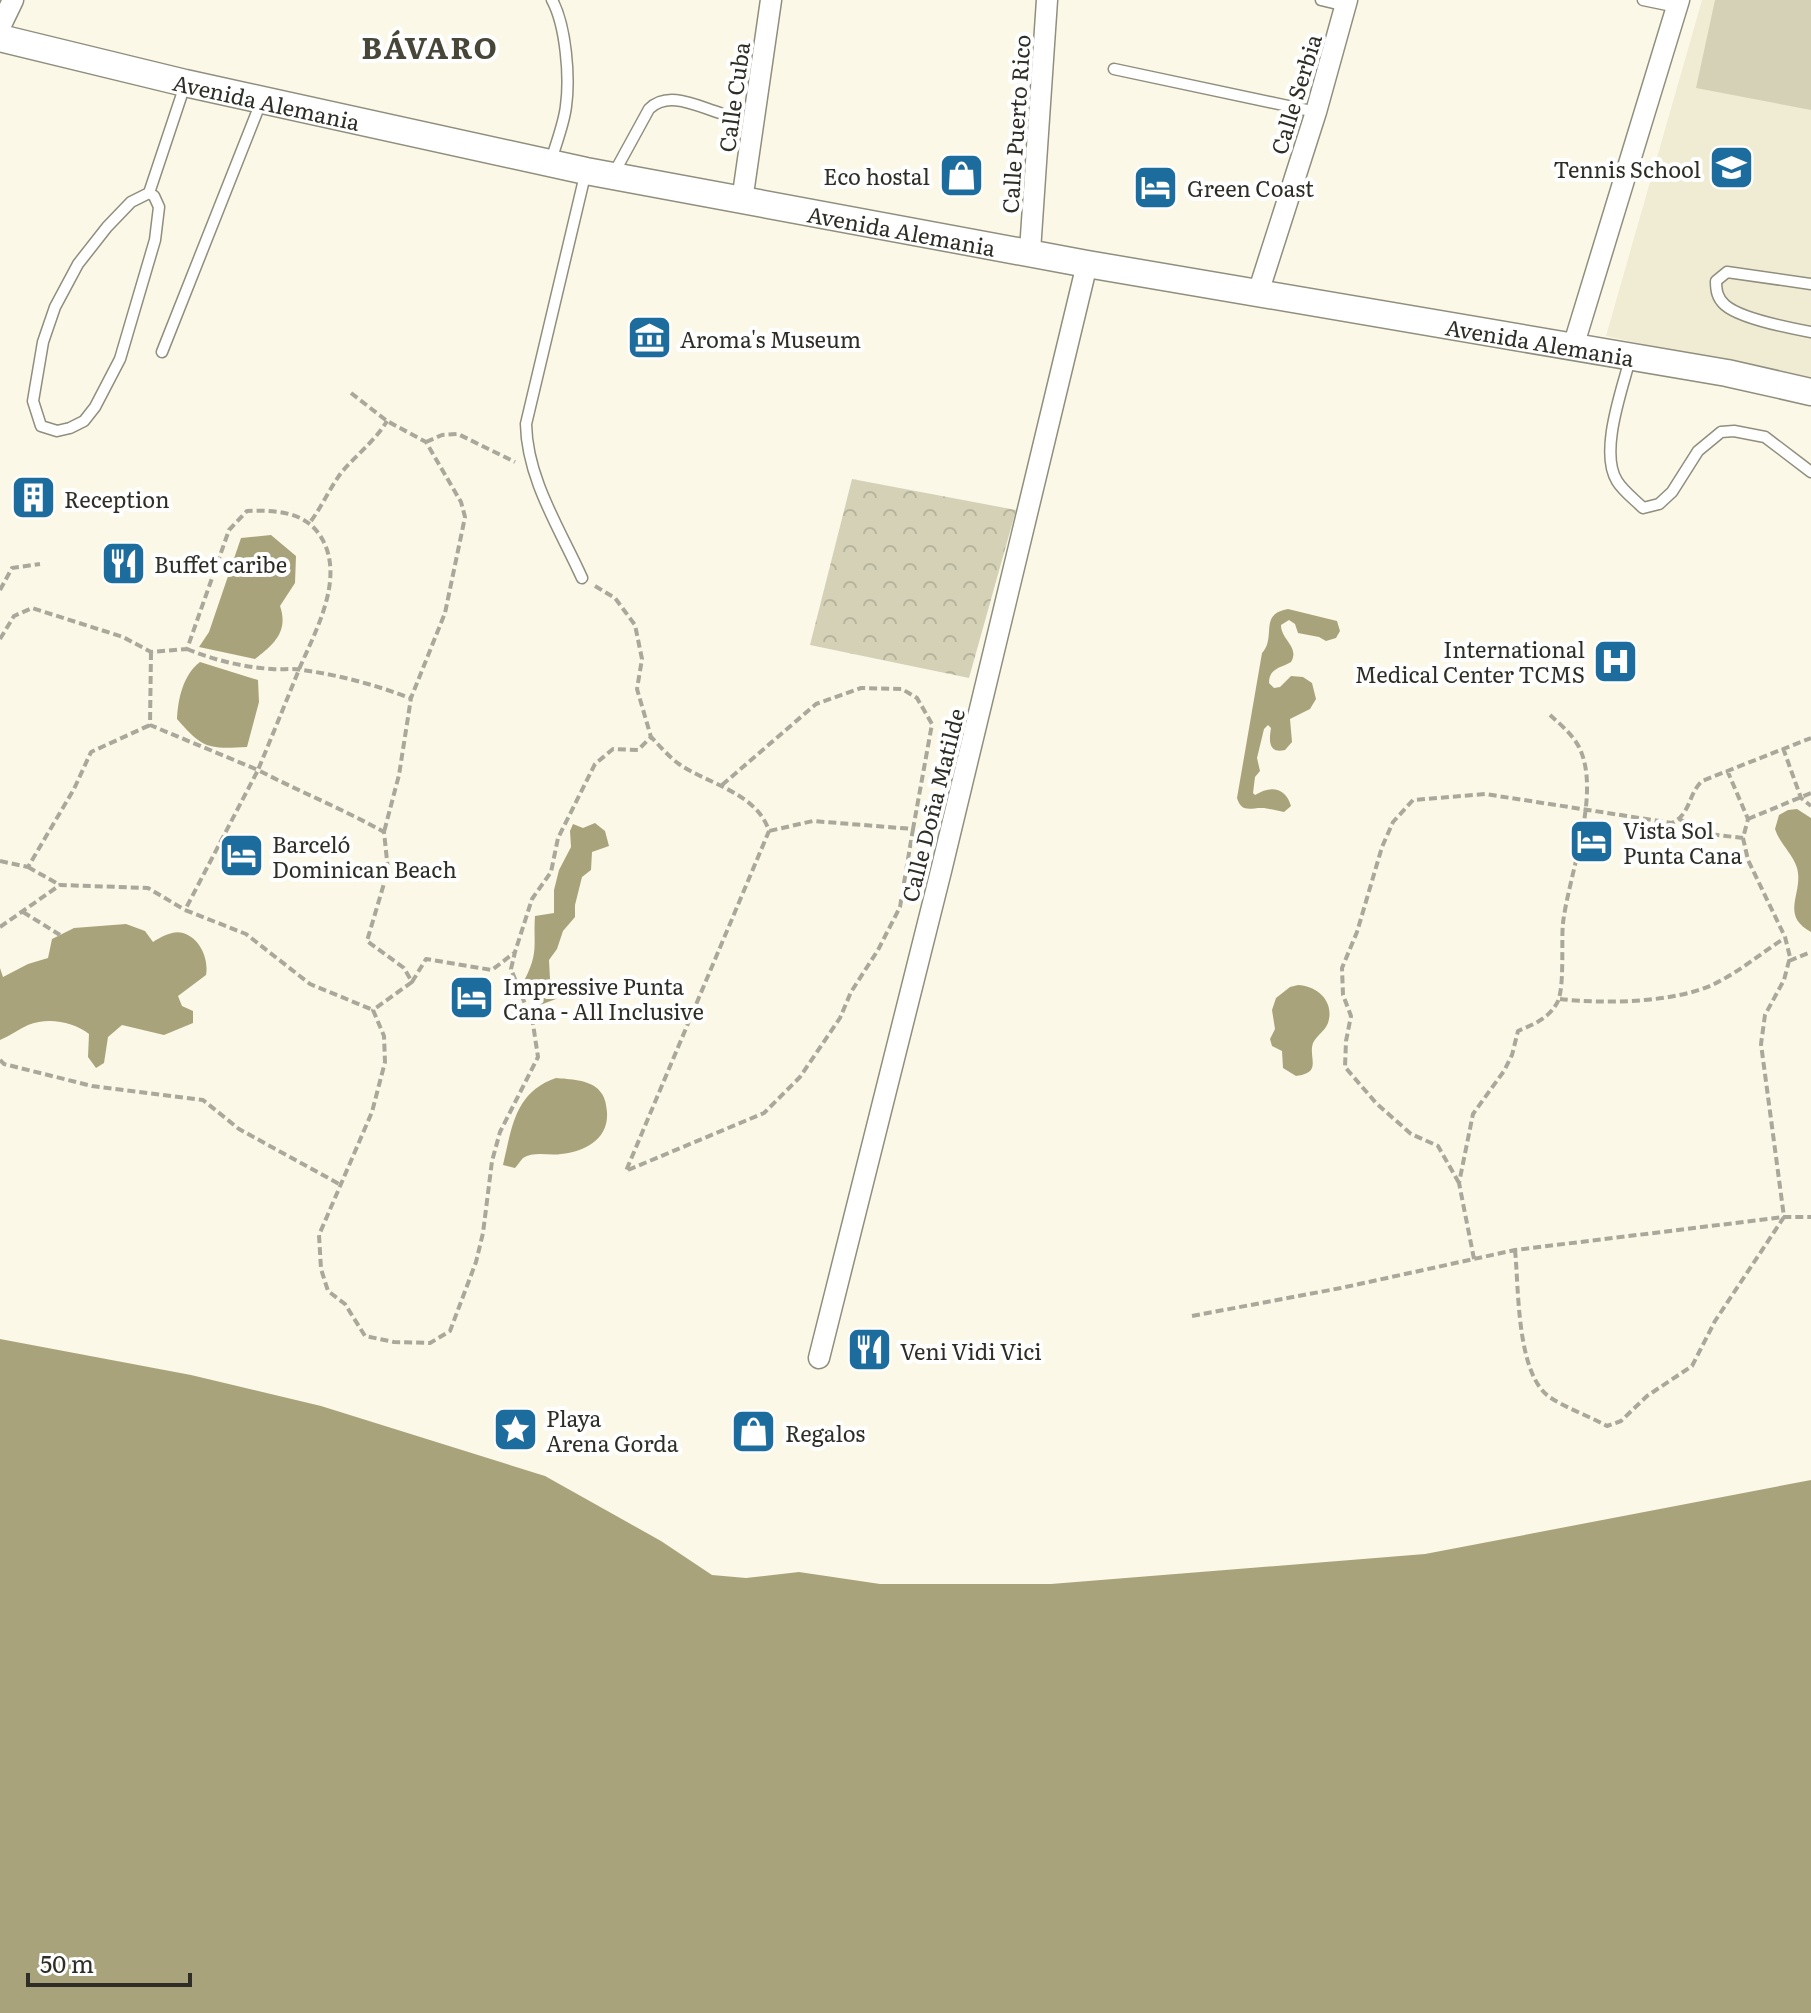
<svg xmlns="http://www.w3.org/2000/svg" width="1811" height="2013" viewBox="0 0 1811 2013" font-family="Literata,serif">
	<style>
		.built { fill: #f0ecd4 }
		.forest { fill: url(#forest-crowns) }
		.pitch { fill: #d4d1b7 }
		.water { fill: #a9a37c }
		.lines { fill: none; stroke-linecap: round; stroke-linejoin: round }
		.service-casing { stroke: #908e7e; stroke-width: 13 }
		.minor-casing { stroke: #908e7e; stroke-width: 23 }
		.tertiary-casing { stroke: #908e7e; stroke-width: 29 }
		.path { stroke: #aaa89b; stroke-width: 4; stroke-dasharray: 8 4; stroke-linecap: butt }
		.service { stroke: #fff; stroke-width: 10 }
		.minor { stroke: #fff; stroke-width: 20 }
		.tertiary { stroke: #fff; stroke-width: 26 }
		.labels { text-anchor: middle; dominant-baseline: central; stroke-width: 8; stroke-linejoin: round; paint-order: stroke }
		.street-label { font-size: 22px; fill: #2e2d26; stroke: #fff }
		.poi-label { font-size: 22px; fill: #2e2d26; stroke: #fff; text-anchor: start }
		.district-label { font-size: 30px; font-weight: bold; letter-spacing: 2px; fill: #484638; stroke: #fff }
	</style>
	<defs>
		<pattern id="forest-crowns" width="20" height="18" patternUnits="userSpaceOnUse" patternTransform="scale(2)"><rect width="20" height="18" fill="#d4d1b7"/><path d="M2 6a3 3 0 1 1 6 0M12 15a3 3 0 1 1 6 0" fill="none" stroke="#b6b49d"/></pattern>
	</defs>
	<rect width="100%" height="100%" fill="#fbf8e7"/>
	<!-- built -->
	<path class="built" d="M1702,0H1811V381L1606,336Z"/>
	<!-- forest -->
	<path class="forest" d="M852,479L1016,510L969,678L810,645Z"/>
	<!-- pitch -->
	<path class="pitch" d="M1715,0H1811V110L1696,88Z"/>
	<!-- water -->
	<path class="water" d="M271,535L296,556L295,583L280,606C289,632 273,645 255,659L199,647L209,632L241,538Z
		M1288,609L1337,621L1340,631L1336,638L1326,641L1319,637L1298,633L1295,624L1289,620L1281,625C1281,640 1300,647 1291,662C1281,668 1269,668 1269,683L1274,688L1280,687L1291,676L1303,677L1312,683L1316,699L1310,709L1290,719L1292,742L1285,750C1268,754 1269,740 1271,728L1268,725L1264,729L1257,758L1260,771L1255,777L1253,793L1255,795C1270,786 1285,786 1291,806L1284,812C1278,811 1271,809 1264,808C1251,807 1242,814 1237,798L1262,653C1277,637 1258,614 1288,609Z
		M200,662L258,680L259,702L247,747C208,749 203,749 177,719C178,699 183,675 200,662Z
		M1797,809L1811,818V932C1779,915 1804,893 1797,868C1793,854 1780,844 1775,829L1779,815L1788,810Z
		M595,823L605,831L609,846L592,852L591,870L582,877L575,905V917L563,931L557,949L549,960L550,979L560,983L556,999L540,1005L534,1002L525,979C539,951 533,945 535,916L554,913V890L559,870L571,847L570,831L573,824L583,828Z
		M126,924L145,931L153,942C161,937 173,930 183,933C200,938 209,959 206,975L178,996L182,1006L193,1011V1023L164,1035L122,1025L108,1037L104,1063L96,1068L88,1057L89,1034C73,1022 49,1017 28,1025C19,1029 10,1036 0,1040V968L3,977L28,964L48,958L52,939L74,928Z
		M1298,985C1317,986 1335,1001 1328,1023C1325,1031 1317,1035 1313,1043C1308,1058 1323,1073 1296,1076L1283,1068L1282,1051L1272,1046L1270,1039L1275,1029L1272,1010L1276,998L1290,987Z
		M556,1078C569,1079 589,1080 598,1089C605,1096 606,1103 607,1112C609,1139 585,1152 561,1154C549,1156 534,1151 523,1158C520,1161 518,1165 515,1168L503,1165C512,1127 515,1092 556,1078Z
		M0,1339L191,1375L321,1406L545,1476L661,1541L712,1575L746,1578L799,1572L880,1584H1051L1425,1554L1811,1480V2013H0Z"/>
	<g class="lines">
		<defs>
			<path id="service" d="M1321,0L1346,6
				M1643,0L1677,7
				M1114,69L1316,112
				M551,161C556,143 564,124 566,106C570,77 566,26 552,0
				M614,173L649,109C668,90 697,106 720,113
				M149,193L154,196L159,207L155,240L120,359L95,407L84,421L70,428L57,431L41,426L33,401L43,342L55,307L78,264L107,227L131,202L149,193L185,85
				M1811,284L1727,272L1716,281C1716,290 1717,298 1725,305C1741,319 1789,328 1811,332
				M162,352L261,102
				M1630,359C1622,390 1599,452 1617,481C1623,491 1635,500 1643,508L1659,504L1672,492L1698,451L1721,432L1734,431L1765,437L1811,472
				M582,578C560,529 527,479 526,424L586,171"/>
			<path id="minor" d="M0,27L13,0
				M742,201L771,0
				M1030,251L1047,0
				M1258,293L1316,112L1347,0
				M1573,347L1679,0
				M819,1358L941,871L1087,264"/>
			<g id="tertiary">
				<path id="s1" d="M0,38L185,83L586,171L1087,264L1727,373L1811,392"/>
			</g>
		</defs>
		<!-- service casing -->
		<use href="#service" class="service-casing"/>
		<!-- minor casing -->
		<use href="#minor" class="minor-casing"/>
		<!-- tertiary casing -->
		<use href="#tertiary" class="tertiary-casing"/>
		<!-- path -->
		<path class="path" d="M351,393L387,421L426,442L461,502L465,517L445,613L411,698L399,775L384,832
			M426,442L442,435L458,434L515,462
			M311,521C322,506 330,488 341,473C356,455 375,441 387,421
			M595,586L615,598L635,625L642,659L637,689L651,737
			M0,590L12,568L40,564
			M0,639L14,616L32,608L123,637L151,652L187,649L229,530L247,511C274,510 303,511 319,534C347,574 317,628 300,667C286,702 272,736 258,770C300,792 343,809 384,832L388,870L367,941L404,968L412,982L373,1010L384,1036L385,1062L372,1112L319,1235L321,1269L328,1291L345,1304L365,1336L394,1342L430,1343L450,1331L476,1262L483,1233L492,1161L500,1132L538,1057L533,1024L511,969L515,952L532,899L551,872L558,838L595,764L613,749L638,750L651,737C660,746 669,757 679,764C708,784 757,793 769,831L626,1171
			M187,649C214,660 242,667 272,669C282,670 292,668 302,670C339,675 376,685 410,698
			M151,652L150,725L258,770L185,910L246,934L310,984L373,1010
			M1783,748L1801,798L1811,806
			M722,785L816,704L861,688L902,689L917,698L932,724L913,829L813,821L769,831
			M1679,819L1709,834L1743,838
			M1748,819L1811,793
			M0,861L28,867L74,789L91,752L150,725
			M28,867L60,885
			M23,912L60,935
			M0,927L60,885L148,888L185,910
			M1789,961L1811,952
			M412,982L426,959L492,970L514,953
			M1560,999C1603,1004 1672,1003 1712,985C1738,973 1761,953 1785,938
			M0,1060L4,1064L92,1086L203,1100L239,1129L341,1185
			M628,1170L764,1113L800,1077L840,1018L851,992L878,950L900,907L913,829
			M1459,1183L1438,1146L1411,1134L1376,1103L1345,1067L1346,1041L1351,1016L1343,995L1342,968L1357,932L1382,847L1393,822L1413,800L1485,794L1672,823C1691,814 1688,794 1702,781L1811,738
			M1515,1250C1519,1288 1516,1376 1551,1398C1568,1409 1589,1416 1607,1426L1621,1421L1647,1396L1692,1366L1715,1321L1784,1217L1761,1044L1765,1015L1784,980L1790,957L1785,937L1748,860L1743,838L1748,819L1727,770
			M1474,1259L1459,1183L1473,1114L1504,1071L1512,1055L1518,1031C1534,1024 1548,1019 1557,1003C1565,989 1561,941 1563,923C1569,873 1602,793 1579,747C1572,734 1560,724 1550,715
			M1192,1316L1341,1288L1515,1250L1784,1217H1811"/>
		<!-- service -->
		<use href="#service" class="service"/>
		<!-- minor -->
		<use href="#minor" class="minor"/>
		<!-- tertiary -->
		<use href="#tertiary" class="tertiary"/>
	</g>
	<!-- icons -->
	<defs>
		<symbol id="school-square" viewBox="-11 -11 22 22"><rect x="-9" y="-9" width="18" height="18" rx="4" fill="#1d6c9e" stroke="#fff"/><path d="M0-5L7-2L0 1L-7-2ZM-4 1L0 2.5L4 1V4Q0 6-4 4Z" fill="#fff"/></symbol>
		<symbol id="shop-square" viewBox="-11 -11 22 22"><rect x="-9" y="-9" width="18" height="18" rx="4" fill="#1d6c9e" stroke="#fff"/><path d="M-5-2.5h2.3a2.7 3.5 0 0 1 5.4 0H5L5.5 6h-11ZM-1.5-2.5h3a1.5 2.3 0 0 0-3 0Z" fill="#fff"/></symbol>
		<symbol id="hotel-square" viewBox="-11 -11 22 22"><rect x="-9" y="-9" width="18" height="18" rx="4" fill="#1d6c9e" stroke="#fff"/><path d="M-6-4.5h1.5V1H6V5H4.5V3h-9V5H-6ZM-4 0a1.8 1.8 0 1 1 3.6 0ZM.5 0V-2.5h3Q6-2.5 6 0Z" fill="#fff"/></symbol>
		<symbol id="museum-square" viewBox="-11 -11 22 22"><rect x="-9" y="-9" width="18" height="18" rx="4" fill="#1d6c9e" stroke="#fff"/><path d="M0-6L6-3V-2H-6V-3ZM-5-1h2V3h-2ZM-1-1h2V3h-2ZM3-1h2V3H3ZM-6 4H6V6H-6Z" fill="#fff"/></symbol>
		<symbol id="building-square" viewBox="-11 -11 22 22"><rect x="-9" y="-9" width="18" height="18" rx="4" fill="#1d6c9e" stroke="#fff"/><path d="M-4-6H4V6H1V3H-1V6H-4ZM-2.5-4.3h1.7v1.8h-1.7ZM.8-4.3h1.7v1.8H.8ZM-2.5-1h1.7V.8h-1.7ZM.8-1h1.7V.8H.8Z" fill="#fff"/></symbol>
		<symbol id="restaurant-square" viewBox="-11 -11 22 22"><rect x="-9" y="-9" width="18" height="18" rx="4" fill="#1d6c9e" stroke="#fff"/><path d="M-5-6h1v4h1v-4h1v4h1v-4h1v5L-1.5 .5V6h-2V.5L-5-1ZM5-6V6H3V1.5H1.5Q1.5-4 5-6Z" fill="#fff"/></symbol>
		<symbol id="hospital-square" viewBox="-11 -11 22 22"><rect x="-9" y="-9" width="18" height="18" rx="4" fill="#1d6c9e" stroke="#fff"/><path d="M-5-5h3v3.5h4V-5h3V5h-3V1.5h-4V5h-3Z" fill="#fff"/></symbol>
		<symbol id="sight-square" viewBox="-11 -11 22 22"><rect x="-9" y="-9" width="18" height="18" rx="4" fill="#1d6c9e" stroke="#fff"/><path d="M0-6L1.8-2.2L6-1.7L2.9 1.2L3.7 5.4L0 3.3L-3.7 5.4L-2.9 1.2L-6-1.7L-1.8-2.2Z" fill="#fff"/></symbol>
	</defs>
	<g fill-rule="evenodd">
		<use href="#school-square" x="1706" y="142" width="51" height="51"/>
		<use href="#shop-square" x="936" y="150" width="51" height="51"/>
		<use href="#hotel-square" x="1130" y="162" width="51" height="51"/>
		<use href="#museum-square" x="624" y="312" width="51" height="51"/>
		<use href="#building-square" x="8" y="472" width="51" height="51"/>
		<use href="#restaurant-square" x="98" y="538" width="51" height="51"/>
		<use href="#hospital-square" x="1590" y="636" width="51" height="51"/>
		<use href="#hotel-square" x="1566" y="816" width="51" height="51"/>
		<use href="#hotel-square" x="216" y="830" width="51" height="51"/>
		<use href="#hotel-square" x="446" y="972" width="51" height="51"/>
		<use href="#restaurant-square" x="844" y="1324" width="51" height="51"/>
		<use href="#sight-square" x="490" y="1404" width="51" height="51"/>
		<use href="#shop-square" x="728" y="1406" width="51" height="51"/>
	</g>
	<g class="labels">
		<!-- street labels -->
		<g class="street-label">
			<text transform="translate(1295 94) rotate(-73)">Calle Serbia</text>
			<text transform="translate(733 97) rotate(-82)">Calle Cuba</text>
			<text stroke="none"><textPath href="#s1" startOffset="274">Avenida Alemania</textPath></text>
			<text transform="translate(1015 124) rotate(-86)">Calle Puerto Rico</text>
			<text stroke="none"><textPath href="#s1" startOffset="922">Avenida Alemania</textPath></text>
			<text stroke="none"><textPath href="#s1" startOffset="1570">Avenida Alemania</textPath></text>
			<text transform="translate(932 805) rotate(-76)">Calle Doña Matilde</text>
		</g>
		<!-- poi labels -->
		<g class="poi-label">
			<text x="1701" y="168" text-anchor="end">Tennis School</text>
			<text x="930" y="175" text-anchor="end">Eco hostal</text>
			<text x="1187" y="187">Green Coast</text>
			<text x="680" y="338">Aroma's Museum</text>
			<text x="64" y="498">Reception</text>
			<text x="154" y="563">Buffet caribe</text>
			<text x="1585" y="648" text-anchor="end">International<tspan x="1585" dy="25">Medical Center TCMS</tspan></text>
			<text x="1623" y="829">Vista Sol<tspan x="1623" dy="25">Punta Cana</tspan></text>
			<text x="272" y="843">Barceló<tspan x="272" dy="25">Dominican Beach</tspan></text>
			<text x="503" y="985">Impressive Punta<tspan x="503" dy="25">Cana - All Inclusive</tspan></text>
			<text x="900" y="1350">Veni Vidi Vici</text>
			<text x="546" y="1417">Playa<tspan x="546" dy="25">Arena Gorda</tspan></text>
			<text x="785" y="1432">Regalos</text>
		</g>
		<!-- district labels -->
		<g class="district-label">
			<text x="430" y="46">BÁVARO</text>
		</g>
	</g>
	<!-- scale -->
	<path d="M28 1973v12h162v-12" fill="none" stroke="#2e2d26" stroke-width="4"/>
	<text x="40" y="1973" font-size="24" fill="#2e2d26" stroke="#ffffff" stroke-width="6" paint-order="stroke">50 m</text>
</svg>
